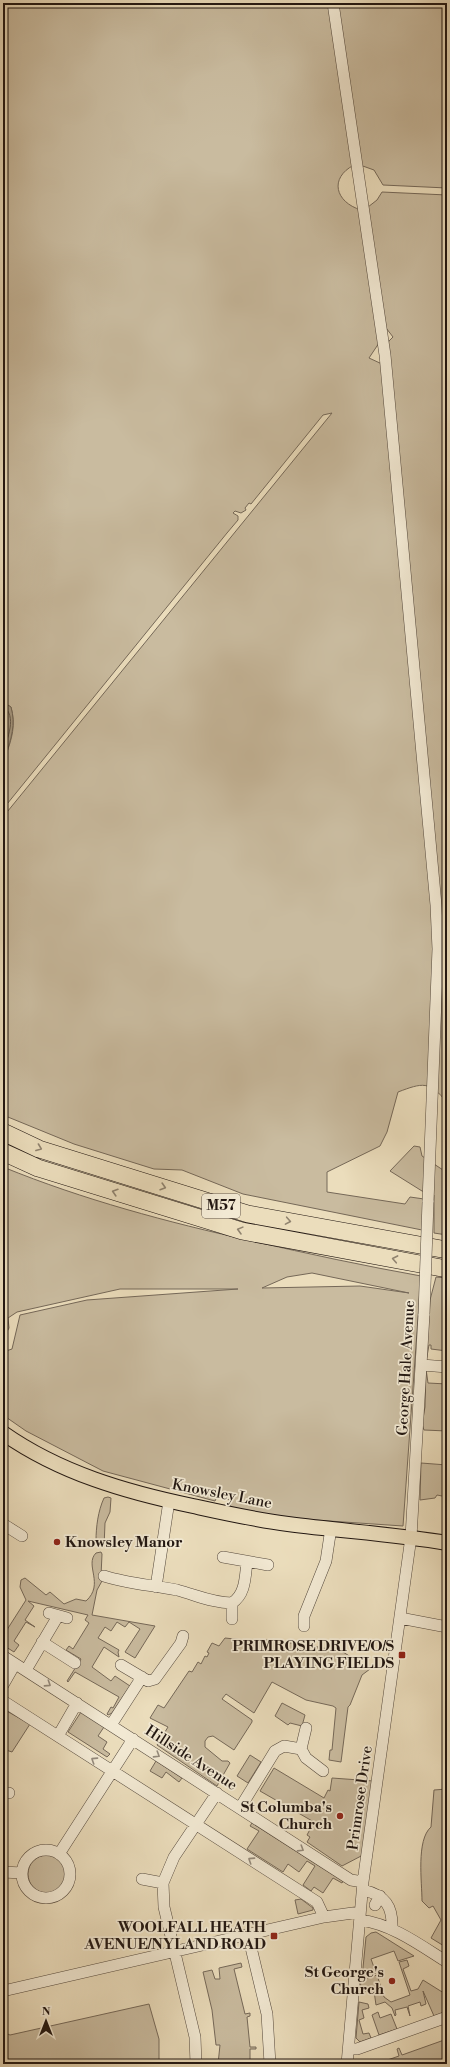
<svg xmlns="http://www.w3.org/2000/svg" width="450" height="2067" viewBox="0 0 450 2067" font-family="'Libre Bodoni',serif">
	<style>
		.green { fill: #c9bb9f; stroke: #756858; fill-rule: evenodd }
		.water { fill: #a69982; stroke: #716555 }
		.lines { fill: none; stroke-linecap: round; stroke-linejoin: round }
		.shore { stroke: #64584a; stroke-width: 1 }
		.minor-casing { stroke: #54483c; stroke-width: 12 }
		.major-casing { stroke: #211611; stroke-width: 16 }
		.highway-casing { stroke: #211611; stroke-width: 18 }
		.minor { stroke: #f2e9d3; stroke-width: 11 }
		.major { stroke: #ebddbc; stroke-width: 14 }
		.highway { stroke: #ebddbc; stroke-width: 17 }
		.minor-bridge-casing { stroke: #54483c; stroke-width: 12; stroke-linecap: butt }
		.minor-bridge { stroke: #f2e9d3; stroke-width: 11 }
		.oneway { stroke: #90836f }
		.oneway2 { stroke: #948a7c }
		.poi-dot { fill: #8f2418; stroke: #f2e9d3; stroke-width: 1.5 }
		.labels { text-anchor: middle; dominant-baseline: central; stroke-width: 3.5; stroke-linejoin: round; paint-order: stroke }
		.shield { fill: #f2e9d3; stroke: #60554b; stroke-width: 1 }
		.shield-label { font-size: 14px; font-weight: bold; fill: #211611 }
		.street-label { font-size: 15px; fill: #211611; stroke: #f2e9d3 }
		.poi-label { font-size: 15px; font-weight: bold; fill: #211611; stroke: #f2e9d3; text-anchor: end }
	</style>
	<rect width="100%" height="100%" fill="#ebddbc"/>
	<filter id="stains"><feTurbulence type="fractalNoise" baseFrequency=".005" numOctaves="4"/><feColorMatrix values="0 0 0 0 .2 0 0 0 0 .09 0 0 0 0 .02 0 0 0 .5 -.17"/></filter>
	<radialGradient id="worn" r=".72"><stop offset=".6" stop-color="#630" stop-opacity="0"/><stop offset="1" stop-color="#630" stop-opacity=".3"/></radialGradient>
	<!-- green -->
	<path class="green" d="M3,3H330L354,165C329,178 335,202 361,210L379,343L369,358L382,364L389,341L393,337L383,324L368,207L377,200L382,192L447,195V1103C430,1080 422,1083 398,1092L387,1132L380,1146L327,1172V1192L405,1204L410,1197L424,1199L422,1230L243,1194L182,1170L154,1169L74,1144L3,1115V817L332,413L323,415L251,504L249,503L245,508L246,510L241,513L235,511L233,513L238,516V520L227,533L3,809V757L6,755C12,738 16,725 11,707L3,702Z
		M335,3H447V188L383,185L374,170L360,165Z
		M414,1146L420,1147L422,1156L446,1172L447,1235L434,1233V1195L422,1191L390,1171Z
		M3,1167C84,1200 167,1222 252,1241C309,1254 365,1266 421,1276L403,1526L270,1517L230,1508V1500L217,1497L215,1501L103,1471L26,1431L3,1415V1352L12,1349L20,1315L87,1300L238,1289H120L17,1312L8,1318L9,1328L3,1339ZM312,1273L409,1293L360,1286L262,1288L287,1277Z
		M436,1277L447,1278V1351L431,1349V1345H429L426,1362L430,1300Z
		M426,1369L428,1383L447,1384V1431L424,1430L422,1424L425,1407Z
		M421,1463L447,1465V1497L437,1495L435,1498L420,1500Z
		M108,1497L111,1498L110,1512L105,1523L104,1547H101L99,1543L96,1541C96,1527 98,1511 104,1498Z
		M101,1552L102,1554L101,1576L102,1581L97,1590L92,1615L155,1626L135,1658L125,1652L140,1629L129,1622L125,1627L117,1622L111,1631L105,1627L98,1638L119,1650L118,1652L119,1657L104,1647L92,1667L111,1681L115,1676L130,1686L112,1713L108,1715L107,1714L111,1707L113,1708L119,1697L75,1672L68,1682L67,1681L81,1659L66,1650L69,1646L73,1649L89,1623L85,1620L88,1615L28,1601L34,1606L25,1620L35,1627L26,1622L14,1641L19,1645L14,1652L3,1645V1636L26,1600L20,1587L21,1580L25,1578L46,1595L50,1592L64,1604L76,1599L86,1601C105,1584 84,1565 96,1553Z
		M225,1638L244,1640H270L277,1643H294L298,1641L307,1643L313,1646L343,1652L370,1669L362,1675L350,1705L348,1707L341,1762L329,1760L330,1750H332L336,1708L333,1706L306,1700L272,1682L254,1713L226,1694L222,1699L252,1720V1722L234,1750L213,1736L208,1737L205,1741V1747L222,1761H228L230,1763L217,1786L157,1745L168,1727L150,1718L158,1705L164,1708L189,1671L192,1672L198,1662L201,1664L205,1656L207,1657L209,1653L207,1652L212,1643L219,1646Z
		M282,1703L305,1715L302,1726L290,1723L288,1725L275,1716Z
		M3,1709L30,1724L12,1752L3,1749Z
		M81,1712L104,1727L98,1736L107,1742L103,1749L110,1754L107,1757L68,1732Z
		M250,1755L261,1762L248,1783L237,1776Z
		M156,1761L182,1778L179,1782L166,1772L162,1778L150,1771Z
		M274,1768L324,1798L328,1790L330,1791L332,1778L373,1781L363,1855L342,1866L307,1842L310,1837L307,1835L314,1822L260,1791Z
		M447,1789V1941L444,1946L431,1938L441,1920L433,1906L429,1908L422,1901C422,1882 416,1840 431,1827L434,1790Z
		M252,1823L343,1881L342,1883L333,1878L323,1893L314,1887L311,1891L303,1885L315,1866L307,1861L299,1872L288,1864L283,1872L247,1849L259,1831L250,1826Z
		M28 1874a19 19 0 1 1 38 0a19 19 0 1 1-38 0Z
		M301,1899L313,1908V1910L298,1914L295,1900Z
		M376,1932L414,1956L398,1961L394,1951L371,1959L376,1973L362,1978L366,1937L371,1933Z
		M407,1960L409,1966L403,1969L411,1991L418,1989L423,1980L447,1995V2012L434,2016L423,1991L426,2004L421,2006L420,2002L408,2006L410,2016L407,2007L395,2010L396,2015L395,2016L392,2008L385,2002L376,2005L374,1991L360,1992L361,1980L377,1975L384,1997L391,2002L410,1995L399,1962Z
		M241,1963L242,1967L234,1969L245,2014L250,2013V2016L247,2017L250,2047H256V2049H250V2064H218L220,2045H216L212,2010L203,1972L212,1970L215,1979H220L219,1968Z
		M359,2002L368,2004L369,2008L362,2010L364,2018L359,2020L363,2034L369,2033L371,2038L360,2042L356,2038Z
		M149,2004L159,2039V2064H3V2032L10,2035Z
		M378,2012L380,2018L391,2014L397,2029L379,2035L372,2015Z
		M447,2039V2064H376L399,2056L397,2049L399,2048L402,2055Z"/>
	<!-- water -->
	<path class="water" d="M3,702L11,707C16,725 11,738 6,755L3,757Z"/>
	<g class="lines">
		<!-- shore -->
		<path class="shore" d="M3,706C18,716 7,739 3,752"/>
		<defs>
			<path id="minor" d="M333,3L385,355L436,905L438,949L428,1202
				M422,1365L447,1367
				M3,1524L22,1536
				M223,1557L268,1565
				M104,1576C128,1584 153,1585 177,1590C196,1595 213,1603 232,1603C246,1594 245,1576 247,1562
				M156,1587L169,1501
				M232,1603V1619
				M49,1613L67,1618
				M400,1618L447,1627
				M304,1626V1616L326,1561L331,1528
				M42,1642L75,1663
				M3,1656L351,1880L363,1882
				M121,1665L148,1681L155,1679L181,1643L183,1636
				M26,1670L58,1616
				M3,1685L15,1664
				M3,1701L317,1902L324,1917
				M111,1725L142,1677
				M306,1728L301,1749L306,1758L323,1771
				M58,1736L77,1703
				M3,1793H9
				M240,1808L275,1751L284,1746L301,1749
				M22 1874a24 24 0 1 1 48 0a24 24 0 1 1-48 0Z
				M59,1854L133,1739
				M3,1872L22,1873
				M142,1879L163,1883
				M363,1890C385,1895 393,1906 392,1929
				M375,1905L380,1896
				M360,1920C392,1924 420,1945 447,1962
				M248,1935L267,2014L270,2064
				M3,1991L324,1917L360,1912
				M348,2049H357L447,2017
				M196,2064L195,2037L164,1907L163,1883L174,1857L217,1793
				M347,2064L363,1882L411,1537L424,1314"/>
			<path id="major" d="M3,1433C60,1473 126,1492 193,1506C225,1513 256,1520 288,1524C341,1531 394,1534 447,1543"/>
			<path id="highway" d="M3,1132L39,1149L248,1214L447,1250
				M3,1152L38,1168L242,1231L447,1269"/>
		</defs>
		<!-- minor casing -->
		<use href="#minor" class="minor-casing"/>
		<!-- major casing -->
		<use href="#major" class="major-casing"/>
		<!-- highway casing -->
		<use href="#highway" class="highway-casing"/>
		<!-- minor -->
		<use href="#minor" class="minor"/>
		<!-- major -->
		<use href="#major" class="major"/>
		<!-- highway -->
		<use href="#highway" class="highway"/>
		<defs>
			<path id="minor-bridge" d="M424,1314L428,1202"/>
		</defs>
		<!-- minor-bridge casing -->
		<use href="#minor-bridge" class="minor-bridge-casing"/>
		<!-- minor-bridge -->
		<use href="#minor-bridge" class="minor-bridge"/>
	</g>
	<!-- one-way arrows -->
	<defs><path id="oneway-chevron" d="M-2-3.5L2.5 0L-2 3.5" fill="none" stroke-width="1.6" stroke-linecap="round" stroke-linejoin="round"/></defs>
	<g class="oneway">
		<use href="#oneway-chevron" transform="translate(39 1148) rotate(21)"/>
		<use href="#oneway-chevron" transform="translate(163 1187) rotate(17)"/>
		<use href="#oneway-chevron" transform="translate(115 1192) rotate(-163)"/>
		<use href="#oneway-chevron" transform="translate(288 1221) rotate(10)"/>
		<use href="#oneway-chevron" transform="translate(240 1230) rotate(-165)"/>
		<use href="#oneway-chevron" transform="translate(395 1259) rotate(-169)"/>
	</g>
	<g class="oneway2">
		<use href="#oneway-chevron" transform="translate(48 1684) rotate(33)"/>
		<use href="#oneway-chevron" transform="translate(157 1755) rotate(32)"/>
		<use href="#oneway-chevron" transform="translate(94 1760) rotate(-147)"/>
		<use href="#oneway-chevron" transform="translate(301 1849) rotate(32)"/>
		<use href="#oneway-chevron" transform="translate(251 1860) rotate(-147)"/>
	</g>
	<!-- markers -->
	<g class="poi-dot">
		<circle cx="57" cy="1542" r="4"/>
		<rect x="398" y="1651" width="8" height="8" rx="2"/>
		<circle cx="340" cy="1816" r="4"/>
		<rect x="270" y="1932" width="8" height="8" rx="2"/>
		<circle cx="392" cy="1981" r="4"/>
	</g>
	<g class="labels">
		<!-- shield labels -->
		<rect class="shield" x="202" y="1194" width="38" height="24" rx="3"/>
		<g class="shield-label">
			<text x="221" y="1206">M57</text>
		</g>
		<!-- street labels -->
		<g class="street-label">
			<text transform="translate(406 1368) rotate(-87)">George Hale Avenue</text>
			<text transform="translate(222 1494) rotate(11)">Knowsley Lane</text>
			<text transform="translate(191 1758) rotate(33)">Hillside Avenue</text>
			<text transform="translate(360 1798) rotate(-82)">Primrose Drive</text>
		</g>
		<!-- poi labels -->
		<g class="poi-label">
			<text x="65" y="1542" text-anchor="start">Knowsley Manor</text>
			<text x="394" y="1646">PRIMROSE DRIVE/O/S<tspan x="394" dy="17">PLAYING FIELDS</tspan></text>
			<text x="332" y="1807">St Columba's<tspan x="332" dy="17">Church</tspan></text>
			<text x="266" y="1927">WOOLFALL HEATH<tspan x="266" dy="17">AVENUE/NYLAND ROAD</tspan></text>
			<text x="384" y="1972">St George's<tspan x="384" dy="17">Church</tspan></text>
		</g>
	</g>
	<!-- margin -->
	<rect width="450" height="2067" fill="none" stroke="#ebddbc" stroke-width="16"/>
	<rect x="4" y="4" width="442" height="2059" fill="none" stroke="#211611" stroke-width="2"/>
	<rect x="8" y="8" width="434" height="2051" fill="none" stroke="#211611"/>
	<!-- north arrow -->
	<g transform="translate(46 2021)" stroke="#f2e9d3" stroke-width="3" paint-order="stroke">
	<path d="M0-3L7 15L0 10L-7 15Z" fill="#211611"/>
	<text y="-6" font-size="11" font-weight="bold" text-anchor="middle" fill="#211611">N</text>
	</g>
	<rect width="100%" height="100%" filter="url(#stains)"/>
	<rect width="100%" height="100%" fill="url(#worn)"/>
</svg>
